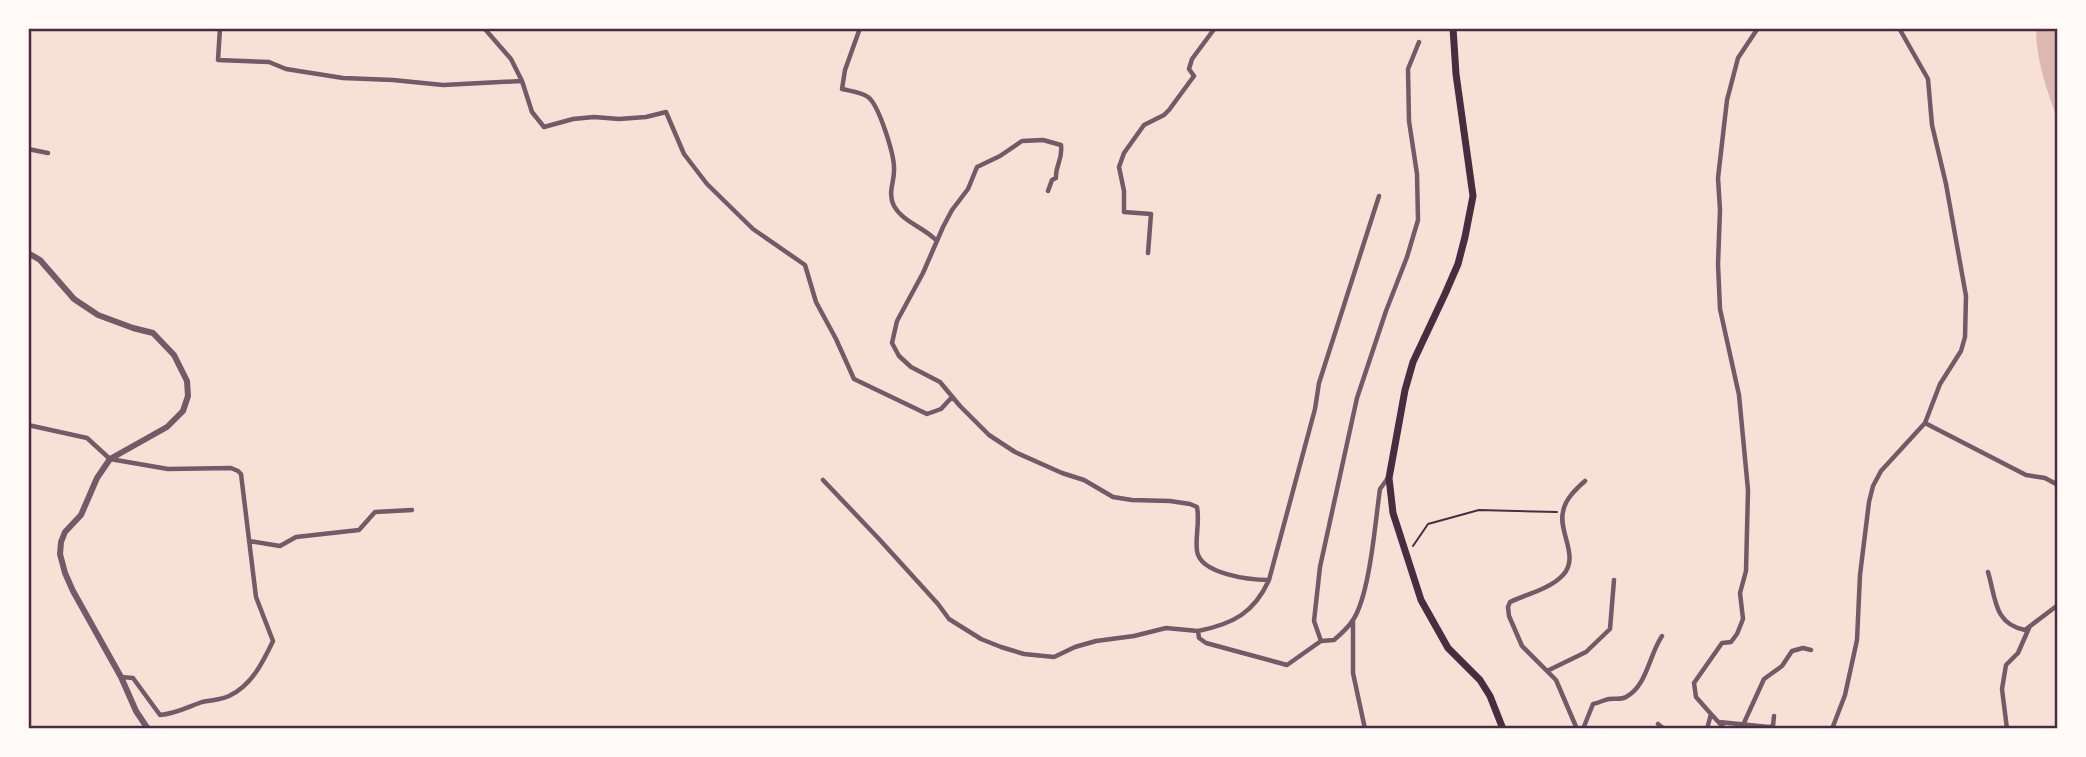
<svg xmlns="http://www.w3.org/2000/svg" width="2086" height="757" viewBox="0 0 2086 757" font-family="Jost,sans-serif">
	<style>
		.water { fill: #dcb8b0 }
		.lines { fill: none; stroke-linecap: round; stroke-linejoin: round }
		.path { stroke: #4a2c40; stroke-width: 2 }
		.minor { stroke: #755966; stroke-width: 4.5 }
		.tertiary { stroke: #755966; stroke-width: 6 }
		.secondary { stroke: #4a2c40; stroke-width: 7 }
		.neatline { fill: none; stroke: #4a2c40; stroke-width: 2.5 }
	</style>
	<rect width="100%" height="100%" fill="#f7e1d7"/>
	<!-- water -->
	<path class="water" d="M2036,28H2058V121C2047,90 2036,61 2036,28Z"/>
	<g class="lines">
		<!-- path -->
		<path class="path" d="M1413,546L1428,524L1479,510L1557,512"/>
		<!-- minor -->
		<path class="minor" d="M220,28L218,60L269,62L286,69L343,78L393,80L443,85L522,81
			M484,28L511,59L522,81L532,112L544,127L573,119L594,117L619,119L646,117L666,112L684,154L707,184L753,229L805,265L816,302L836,339L854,379L927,414L941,409L952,397
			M860,28L845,70L842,89C850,91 861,92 868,97C879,105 894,154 894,168C895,182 887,192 894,206C903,222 923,227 936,240
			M28,149L48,153
			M1048,191L1052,180L1056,178C1055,166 1063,160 1061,145L1043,140L1022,141L1000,156L977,167L968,189L952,210L943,227L923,273L897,321L892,343L899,356L911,367L940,382L960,406L989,435L1015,452L1062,473L1084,480L1113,497L1132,500L1170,501L1190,504L1197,507C1200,523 1195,536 1197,551C1200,574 1250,580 1269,580C1254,613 1233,624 1198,631
			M1148,253L1151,214L1124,212V191L1119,167L1124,153L1144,125L1164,115L1169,110L1194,76L1189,69L1192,59L1215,28
			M1925,423L2026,475L2045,478L2058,485
			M28,425L87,438L110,459L168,469L231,468L238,471L241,474L256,597L273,641C263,662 252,685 229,696C221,700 211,700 202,702C188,707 175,714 160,715L133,678L121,677
			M823,480L879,539L938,604L949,619L981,639L1001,647L1024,654L1054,657L1075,647L1096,641L1134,636L1166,628L1198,631L1199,638L1206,643L1287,665L1321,641L1334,640C1341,634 1348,628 1353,620C1370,594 1375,523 1380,489L1388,478
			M249,541L280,546L296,537L359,530L375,512L412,510
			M1988,572C1996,599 1994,624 2025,630L2058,605
			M1269,580L1315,409L1319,383L1379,196
			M1353,620V673L1365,729
			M1321,641L1314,621L1320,567L1357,398L1386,311L1407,257L1418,220L1417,174L1409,121L1408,69L1419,42
			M1547,671L1586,652L1610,629L1614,580
			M1711,714L1725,729
			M1719,722L1769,727L1773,726L1774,716
			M1658,724L1664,729
			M1743,725L1764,679L1782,666L1792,651L1803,648L1811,650
			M1577,729L1556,680L1522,646L1509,616L1508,607L1510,602C1527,594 1550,589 1563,575C1580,557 1558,532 1563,512C1565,499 1576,489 1585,481
			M1583,729L1593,704C1598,703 1604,700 1609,699C1615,698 1621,700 1626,697C1647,686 1649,655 1662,636
			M1707,729L1711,714L1696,697L1694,683L1722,643L1731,642L1737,634L1743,619L1740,593L1746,571L1748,490L1739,395L1720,309L1718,264L1720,210L1718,178L1727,100L1732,81L1738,58L1758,28
			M1832,729L1845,695L1857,640L1860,575L1869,502L1873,486L1881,471L1925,423L1940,384L1961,351L1965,337L1966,296L1946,184L1932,125L1928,79L1899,28
			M2007,729L2002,689L2006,665L2018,653L2029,628"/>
		<!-- tertiary -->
		<path class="tertiary" d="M28,253L40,260L74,299L98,315L133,328L153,333L174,355L187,381L188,396L183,411L167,427L110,459L97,478L81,515L65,532L61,542L60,554L65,573L73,591L121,677L136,711L148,729"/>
		<!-- secondary -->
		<path class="secondary" d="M1453,28L1456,74L1473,196L1465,237L1458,264L1445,294L1413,362L1405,390L1389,478L1393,513L1421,600L1448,648L1480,680L1490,696L1503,729"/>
	</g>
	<!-- border -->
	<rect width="2086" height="757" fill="none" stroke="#fffaf5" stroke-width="60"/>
	<rect x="30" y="30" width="2026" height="697" class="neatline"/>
</svg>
